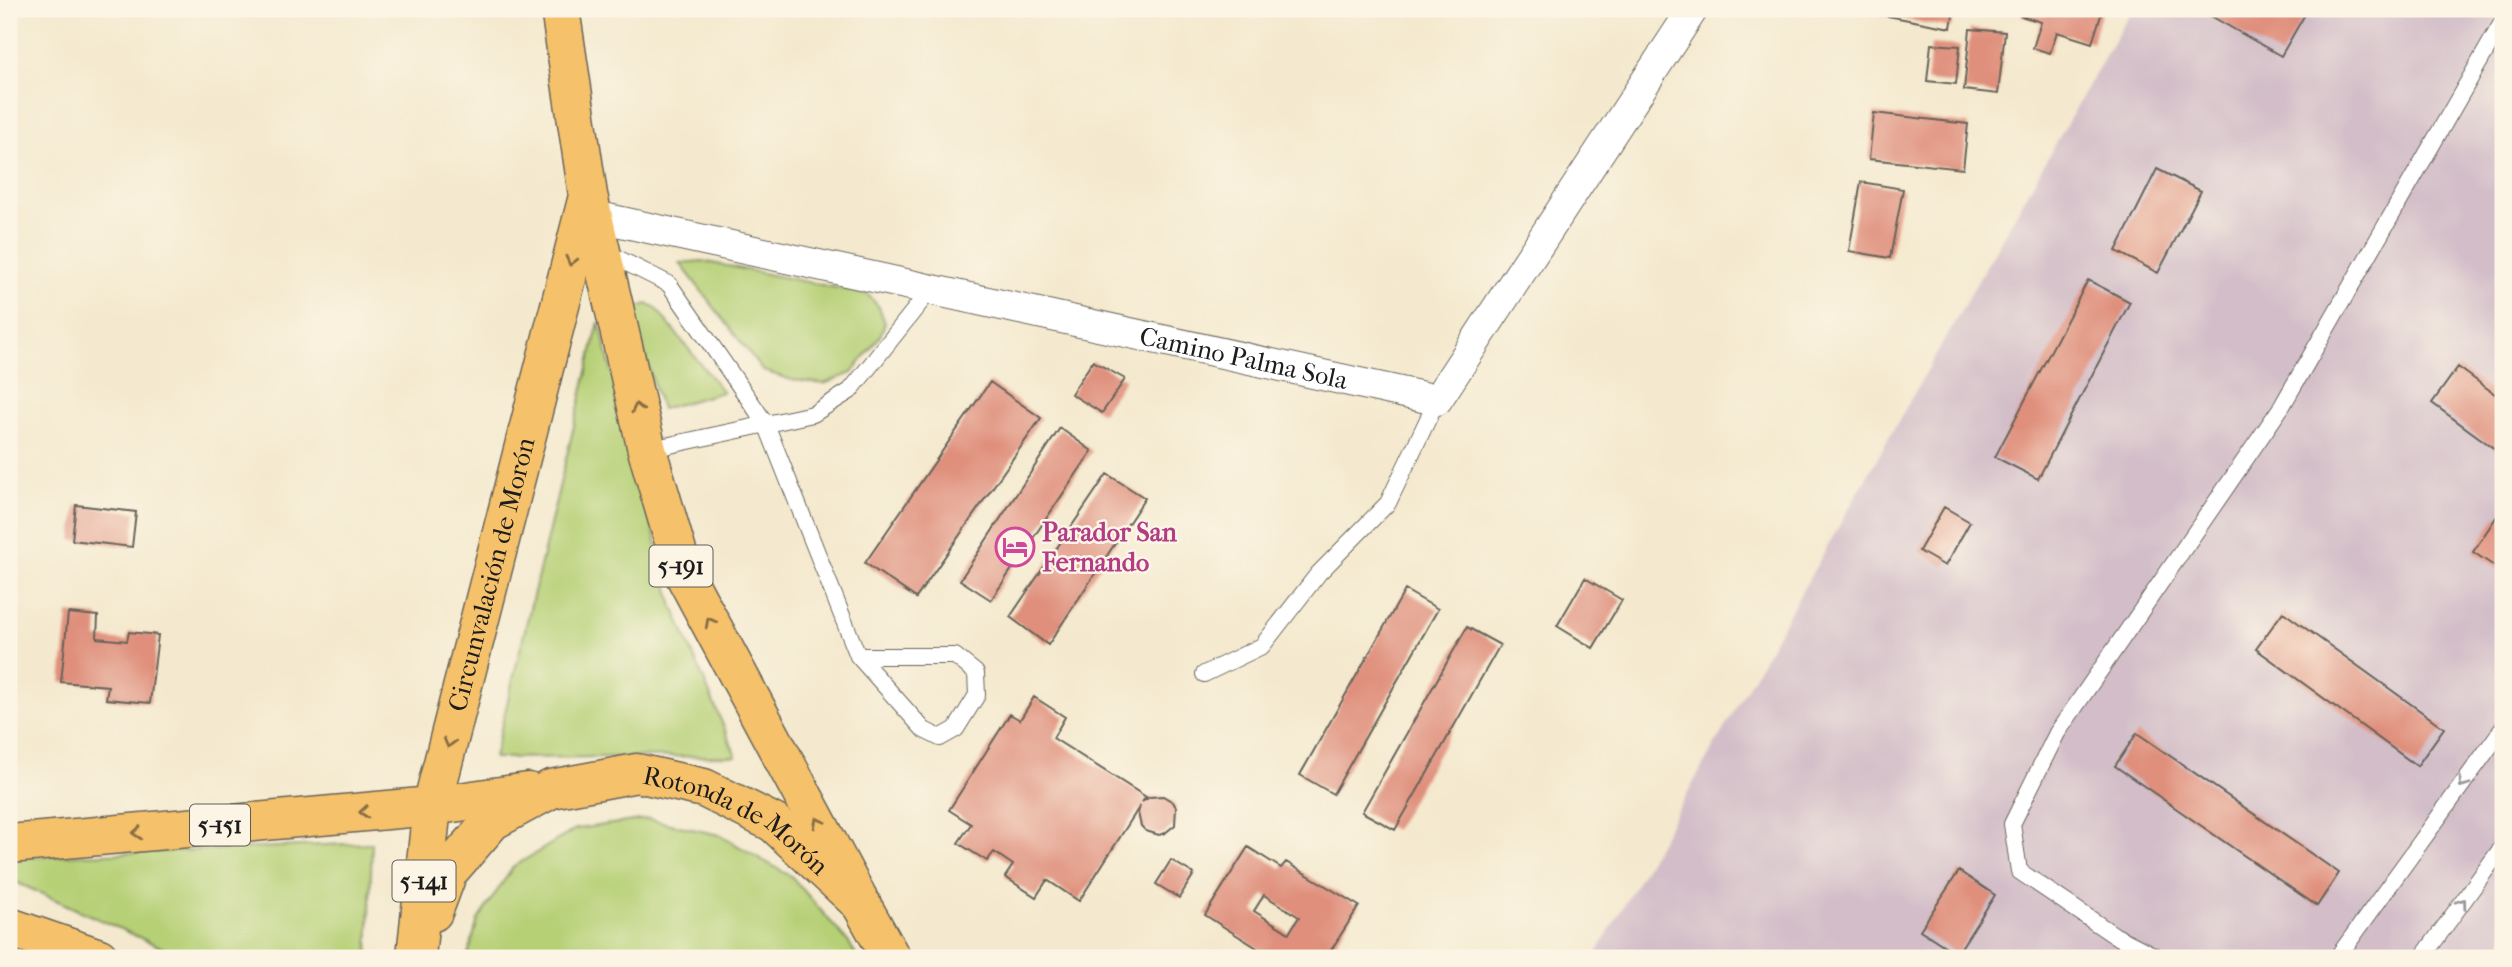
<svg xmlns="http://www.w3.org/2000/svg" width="2512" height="967" viewBox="0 0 2512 967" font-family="'IM FELL French Canon',serif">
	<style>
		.industrial { fill: #d2bdc8 }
		.green { fill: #b6d076; stroke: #697649; stroke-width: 2 }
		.building { fill: #df8f7b; fill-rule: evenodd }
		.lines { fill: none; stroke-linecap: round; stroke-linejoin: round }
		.service-casing { stroke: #68645a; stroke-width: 18 }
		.minor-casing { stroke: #68645a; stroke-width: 32 }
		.primary-casing { stroke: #68645a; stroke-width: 41 }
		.service { stroke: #fff; stroke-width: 16 }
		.minor { stroke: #fff; stroke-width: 30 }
		.primary { stroke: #f5c16b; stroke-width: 38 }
		.oneway { stroke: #886e44 }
		.oneway2 { stroke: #999 }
		.labels { text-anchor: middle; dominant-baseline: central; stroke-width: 5; stroke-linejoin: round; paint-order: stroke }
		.shield { fill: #fcf5e5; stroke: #5f5d58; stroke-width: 2 }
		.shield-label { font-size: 24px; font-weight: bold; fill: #1c1c1c }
		.street-label { font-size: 26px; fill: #1c1c1c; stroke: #fcf5e5 }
		.hotel-label { font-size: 26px; font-weight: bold; fill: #b23c85; stroke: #fcf5e5; text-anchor: start }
	</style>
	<rect width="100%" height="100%" fill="#fcf5e5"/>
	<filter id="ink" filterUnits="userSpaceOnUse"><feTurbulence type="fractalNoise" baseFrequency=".0143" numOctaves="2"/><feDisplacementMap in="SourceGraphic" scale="14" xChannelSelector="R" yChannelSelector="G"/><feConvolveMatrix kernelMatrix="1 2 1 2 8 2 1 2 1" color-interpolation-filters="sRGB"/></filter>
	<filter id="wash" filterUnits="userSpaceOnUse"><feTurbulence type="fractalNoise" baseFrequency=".00686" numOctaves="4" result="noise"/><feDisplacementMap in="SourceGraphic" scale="28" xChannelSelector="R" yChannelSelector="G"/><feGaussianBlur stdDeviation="1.57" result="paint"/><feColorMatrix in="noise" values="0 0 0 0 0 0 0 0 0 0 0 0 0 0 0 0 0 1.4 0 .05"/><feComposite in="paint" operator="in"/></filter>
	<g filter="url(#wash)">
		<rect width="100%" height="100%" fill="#f4e9ce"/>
		<!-- industrial -->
		<path class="industrial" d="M2132,9H2503V958H1594Z"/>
		<!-- green -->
		<path class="green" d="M702,261L867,294L879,307L885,323L880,336L852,373L824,384L792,380L763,371L680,263Z
			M647,304L655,307L723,392L661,409L633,315L638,307Z
			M599,322L673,607L736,756L494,758Z
			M648,819L719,835L792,877L850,944L857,958H467L478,920L513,867L576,829Z
			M372,843L368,958H185L9,879V858Z"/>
		<g id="blocks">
			<!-- building -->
			<path class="building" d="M1878,9H1954L1951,28L1877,14Z
				M2023,9H2103L2092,43L2057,32L2050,53L2033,48L2041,22L2021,16Z
				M2206,9H2308L2281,56L2204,12Z
				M1970,29L2005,32L1998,94L1964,90Z
				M1931,44L1960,46L1956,84L1927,81Z
				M1874,113L1968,124L1963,169L1869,159Z
				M2157,169L2201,191L2158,273L2116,251Z
				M1861,182L1903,189L1890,258L1849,251Z
				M2088,280L2130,302L2038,479L1995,457Z
				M1093,361L1125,379L1102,413L1071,394Z
				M2458,367L2503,400V455L2432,403Z
				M990,382L1041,418L916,598L865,563Z
				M1060,428L1092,451L991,600L960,580Z
				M1107,474L1145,498L1048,645L1010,617Z
				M76,505L136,512L132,547L72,540Z
				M1944,507L1970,522L1945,566L1919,551Z
				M2497,516L2503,520V572L2473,552Z
				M1585,578L1622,600L1593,648L1557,626Z
				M1405,590L1438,609L1333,794L1300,775Z
				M2283,612L2444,728L2417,766L2256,649Z
				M68,613L98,616L97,638L127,641L129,632L158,635L150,703L106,699L108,686L61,682Z
				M1467,627L1500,645L1395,830L1362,812Z
				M1034,697L1065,717L1053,738L1146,797L1142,802L1150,797L1163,796L1173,802L1176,807L1175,825L1165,833L1159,835L1146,831L1141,826L1138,813L1140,806L1079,901L1047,880L1036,897L1005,877L1013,865L994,852L987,861L958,843L971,824L949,810L1010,714L1020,720Z
				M2137,733L2339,873L2317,906L2115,766Z
				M1248,847L1281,868L1286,862L1359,906L1326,958H1273L1205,915ZM1264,895L1299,917L1289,933L1254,911Z
				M1171,860L1194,874L1179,898L1156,884Z
				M1959,871L1995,895L1957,954L1920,930Z"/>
		</g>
	</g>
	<g filter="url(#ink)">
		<use href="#blocks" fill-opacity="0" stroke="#68645a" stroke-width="2"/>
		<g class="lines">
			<defs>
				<path id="service" d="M605,252L669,284L766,424L858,656L924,730L940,738L956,729L977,695L976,673L955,656H858
					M647,450L813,414L850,391L931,289
					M1204,674L1262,646L1318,574L1388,503L1437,400
					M2159,958L2114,935L2019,871L2012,824L2057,733L2282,406L2503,21
					M2337,958L2503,728
					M2422,958L2503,846"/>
				<g id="minor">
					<path id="s1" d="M594,216L1437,400L1693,9"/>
				</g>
				<g id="primary">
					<path d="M560,9L588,195L647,450L683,572L861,904"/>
					<path d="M9,844L432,806L528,792"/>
					<path id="s2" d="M433,912L448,872L492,821L551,789L637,773L704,788L774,823L861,904L891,958"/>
					<path d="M9,927L99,958"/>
					<path id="s3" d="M416,956L432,806L587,200"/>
				</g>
			</defs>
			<!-- service casing -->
			<use href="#service" class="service-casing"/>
			<!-- minor casing -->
			<use href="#minor" class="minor-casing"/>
			<!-- primary casing -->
			<use href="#primary" class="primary-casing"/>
			<!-- service -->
			<use href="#service" class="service"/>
			<!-- minor -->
			<use href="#minor" class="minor"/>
			<!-- primary -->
			<use href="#primary" class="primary"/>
		</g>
		<!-- one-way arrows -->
		<defs><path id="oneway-chevron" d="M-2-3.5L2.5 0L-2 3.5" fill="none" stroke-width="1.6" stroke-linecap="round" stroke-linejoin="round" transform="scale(1.75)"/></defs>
		<g class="oneway">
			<use href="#oneway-chevron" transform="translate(571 261) rotate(104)"/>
			<use href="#oneway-chevron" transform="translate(637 408) rotate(-103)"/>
			<use href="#oneway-chevron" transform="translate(710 622) rotate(-118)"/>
			<use href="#oneway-chevron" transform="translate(449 743) rotate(105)"/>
			<use href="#oneway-chevron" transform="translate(364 812) rotate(175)"/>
			<use href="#oneway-chevron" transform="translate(818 822) rotate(-118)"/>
			<use href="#oneway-chevron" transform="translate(137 833) rotate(175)"/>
		</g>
		<g class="oneway2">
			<use href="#oneway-chevron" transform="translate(2463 783) rotate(126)"/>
			<use href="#oneway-chevron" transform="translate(2462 903) rotate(-54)"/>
		</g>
	</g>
	<!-- icons -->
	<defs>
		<symbol id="hotel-ring" viewBox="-11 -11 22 22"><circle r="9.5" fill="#fcf5e5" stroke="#d1479c" stroke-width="1.5"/><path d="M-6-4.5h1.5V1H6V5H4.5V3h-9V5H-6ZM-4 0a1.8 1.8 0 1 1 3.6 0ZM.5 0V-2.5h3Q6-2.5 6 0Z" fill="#d1479c"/></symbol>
	</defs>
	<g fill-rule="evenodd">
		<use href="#hotel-ring" x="993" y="525" width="44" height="44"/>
	</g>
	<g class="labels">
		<!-- shield labels -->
		<g class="shield">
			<rect x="649.5" y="545.5" width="63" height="41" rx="5"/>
			<rect x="190" y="804.5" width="60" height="41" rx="5"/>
			<rect x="392.5" y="860.5" width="63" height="41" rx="5"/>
		</g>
		<g class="shield-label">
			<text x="681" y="566">5-191</text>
			<text x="220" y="825">5-151</text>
			<text x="424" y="881">5-141</text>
		</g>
		<!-- street labels -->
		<g class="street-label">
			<text stroke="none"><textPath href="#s1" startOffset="665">Camino Palma Sola</textPath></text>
			<text stroke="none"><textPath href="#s3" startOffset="390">Circunvalación de Morón</textPath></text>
			<text stroke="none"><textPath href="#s2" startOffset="376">Rotonda de Morón</textPath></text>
		</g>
		<!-- hotel labels -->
		<g class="hotel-label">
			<text x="1042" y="532">Parador San<tspan x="1042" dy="30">Fernando</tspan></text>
		</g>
	</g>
	<!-- margin -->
	<rect width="2512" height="967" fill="none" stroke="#fcf5e5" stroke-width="35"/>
</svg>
